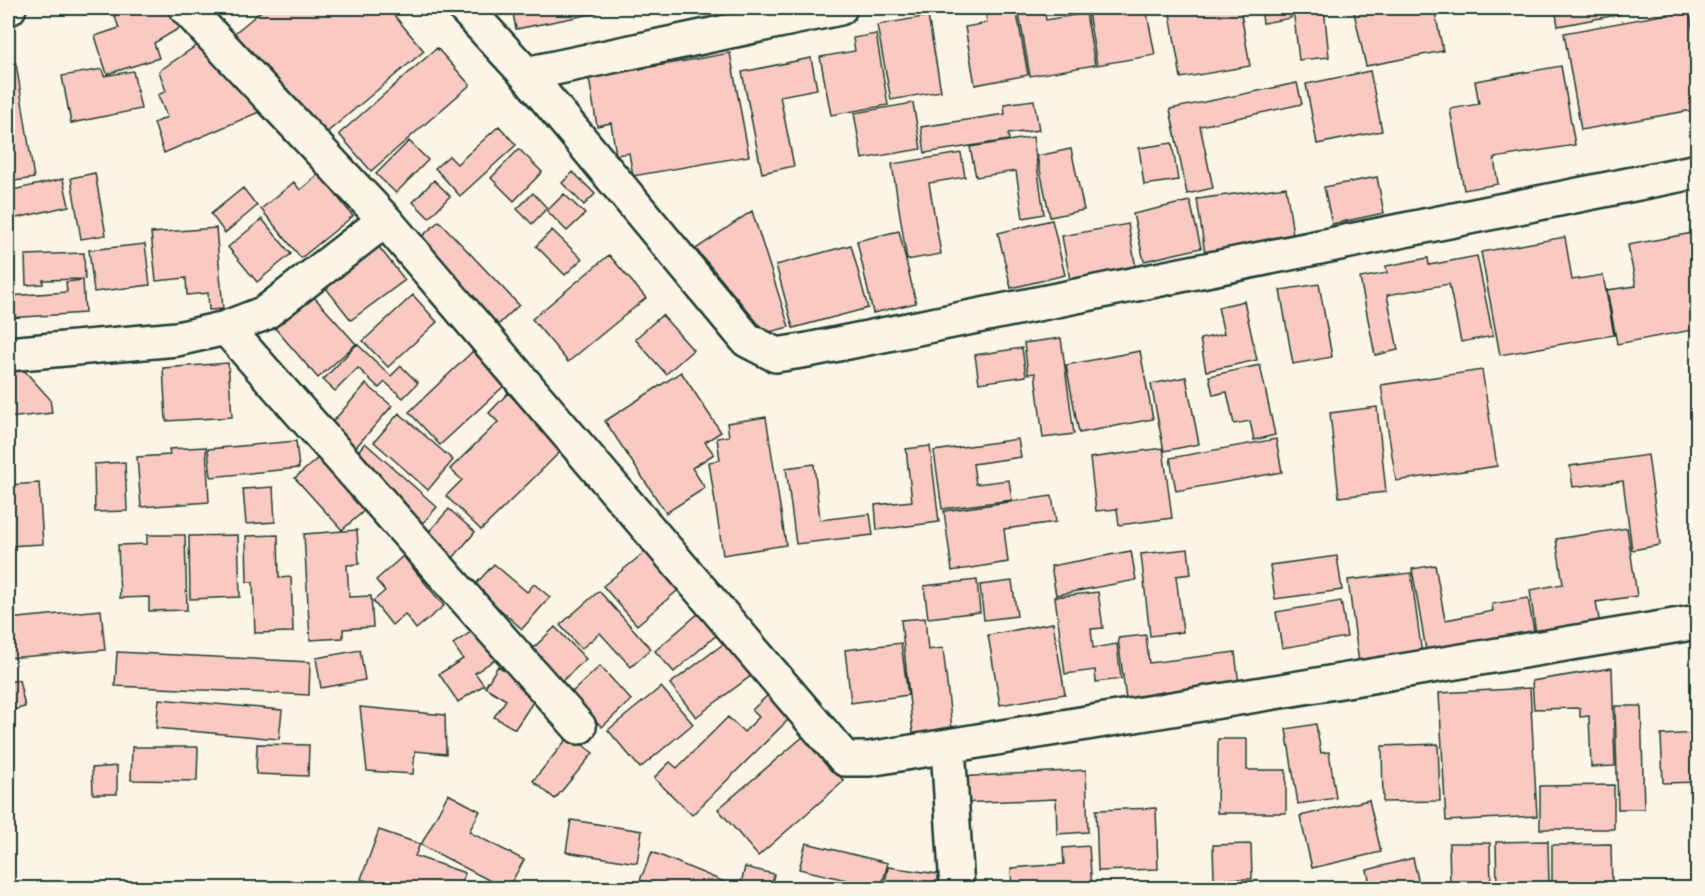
<svg xmlns="http://www.w3.org/2000/svg" width="1705" height="896" viewBox="0 0 1705 896" font-family="Caveat,sans-serif">
	<style>
		.building { fill: #facac2; stroke: #1f3d34; stroke-width: 1.5 }
		.lines { fill: none; stroke-linecap: round; stroke-linejoin: round }
		.minor-casing { stroke: #1f3d34; stroke-width: 38 }
		.minor { stroke: #fcf5e5; stroke-width: 33 }
	</style>
	<rect width="100%" height="100%" fill="#fcf5e5"/>
	<filter id="ink" filterUnits="userSpaceOnUse"><feTurbulence type="fractalNoise" baseFrequency=".0167" numOctaves="2"/><feDisplacementMap in="SourceGraphic" scale="12" xChannelSelector="R" yChannelSelector="G"/><feConvolveMatrix kernelMatrix="1 2 1 2 8 2 1 2 1" color-interpolation-filters="sRGB"/></filter>
	<g filter="url(#ink)">
		<!-- building -->
		<path class="building" d="M112,8H165L183,26L154,43L159,58L107,74L95,36L119,28Z
			M265,8H388L424,51L319,139L231,36Z
			M512,8H596L597,13L516,29Z
			M997,8H1016L1028,75L975,85L965,27L987,23L985,10Z
			M1018,8H1044L1046,20L1086,13L1095,65L1030,76Z
			M1115,8H1146L1155,55L1097,65L1088,12Z
			M1169,8H1240L1250,66L1181,78Z
			M1261,8H1289L1291,18L1263,23Z
			M1293,8H1324L1329,57L1299,60Z
			M1353,8H1434L1443,51L1366,66Z
			M1555,8H1620L1622,14L1558,26Z
			M1689,10L1698,56V109L1581,130L1564,33Z
			M928,16L941,91L891,100L877,25Z
			M876,34L888,105L831,115L820,57L855,51L853,38Z
			M202,42L259,112L164,153L154,123L167,117L158,95L166,91L159,71Z
			M437,48L470,85L371,171L339,134Z
			M730,53L749,156L633,176L629,153L616,155L611,123L597,126L589,78Z
			M811,58L817,89L780,96L794,166L762,173L742,72Z
			M16,63L34,178L8,182V65Z
			M1561,66L1575,145L1494,158L1498,184L1464,190L1450,109L1479,104L1475,81Z
			M102,69L104,76L133,71L141,109L71,123L62,76Z
			M1370,71L1382,131L1317,144L1306,84Z
			M1297,83L1302,104L1200,126L1213,188L1187,194L1170,109Z
			M1034,100L1039,130L1008,134L1009,140L925,153L921,127L1005,114L1004,104Z
			M913,103L921,149L862,159L854,113Z
			M499,126L516,145L460,196L435,168L449,156L457,164Z
			M1033,137L1044,214L1023,218L1016,171L976,177L970,147Z
			M409,141L428,160L396,193L376,174Z
			M1172,143L1178,180L1144,185L1139,148Z
			M519,149L542,172L514,201L491,178Z
			M1071,149L1084,210L1050,217L1037,156Z
			M961,153L965,177L929,183L941,254L907,260L892,164Z
			M573,172L595,194L584,205L562,183Z
			M95,173L106,235L81,239L71,178Z
			M319,174L353,216L301,258L261,209L294,182L300,190Z
			M1377,177L1384,213L1332,224L1324,187Z
			M63,179L69,206L8,220V191Z
			M434,180L450,196L429,218L413,202Z
			M1286,187L1294,241L1205,254L1197,199Z
			M243,188L257,206L225,233L211,214Z
			M533,193L547,208L532,224L517,209Z
			M564,194L585,214L567,231L547,211Z
			M1190,201L1201,248L1144,261L1133,214Z
			M752,211L789,327L766,333L696,249Z
			M262,219L291,254L257,282L228,247Z
			M1052,220L1065,275L1011,288L998,233Z
			M439,221L519,305L498,325L418,240Z
			M1128,224L1136,268L1070,280L1062,236Z
			M216,228L223,309L209,310L208,293L187,295L186,278L156,281L151,233Z
			M552,230L582,259L565,275L536,246Z
			M899,231L916,303L873,313L857,241Z
			M1698,232V329L1617,344L1607,290L1636,286L1628,245Z
			M371,237L405,280L351,320L318,278Z
			M1565,237L1572,280L1603,275L1614,335L1500,355L1481,252Z
			M145,244L150,285L94,292L89,250Z
			M851,245L868,308L793,328L776,265Z
			M84,253L85,279L43,280V284L26,285L25,255Z
			M609,255L646,298L568,362L532,319Z
			M1477,256L1493,336L1461,342L1449,284L1387,295L1398,350L1375,355L1360,278L1387,273L1386,266L1428,258L1429,265Z
			M83,280L85,313L8,318V296L67,292L66,282Z
			M1319,284L1332,357L1293,364L1280,290Z
			M306,288L356,344L318,378L268,320Z
			M413,295L437,322L388,367L363,341Z
			M1244,301L1257,360L1206,371L1200,339L1224,334L1218,307Z
			M662,315L693,350L666,374L635,339Z
			M1061,338L1074,434L1043,438L1035,373L1028,374L1024,343Z
			M357,344L391,376L401,366L418,383L403,398L385,382L379,388L358,368L335,391L323,380Z
			M1022,348L1026,376L979,383L975,355Z
			M473,351L505,385L440,445L409,412Z
			M1140,351L1153,419L1079,433L1066,365Z
			M228,363L232,417L166,421L163,368Z
			M1260,365L1275,435L1254,440L1250,421L1234,424L1227,392L1213,395L1209,376Z
			M23,369L50,399L52,413L8,418V371Z
			M1482,370L1497,466L1396,481L1381,385Z
			M681,372L721,432L705,442L714,454L692,468L705,488L666,513L605,421Z
			M1186,377L1199,444L1164,451L1151,384Z
			M366,384L392,406L348,456L322,434Z
			M508,393L563,449L481,530L446,496L462,480L450,469L498,422L489,413Z
			M1377,407L1386,492L1339,497L1330,413Z
			M399,413L453,460L428,490L374,442Z
			M766,417L786,545L723,555L709,462L720,460L717,438L729,436L727,423Z
			M1018,439L1021,457L973,464L976,484L1009,480L1012,500L942,509L934,451Z
			M1276,439L1282,472L1176,491L1170,458Z
			M296,441L299,468L211,477L208,449Z
			M365,443L437,507L422,524L349,462Z
			M930,446L939,522L877,530L875,505L912,501L906,449Z
			M206,447L209,502L141,507L137,457L170,455L169,449Z
			M1163,448L1172,518L1119,525L1117,509L1096,511L1090,458Z
			M1648,455L1660,545L1632,550L1623,481L1573,487L1570,466Z
			M318,458L365,510L342,530L295,478Z
			M125,462L127,511L95,512L94,464Z
			M814,464L820,520L870,514L873,535L796,544L786,468Z
			M39,483L43,544L8,546V485Z
			M273,487L275,522L246,524L243,489Z
			M1052,496L1056,522L1004,529L1008,562L952,571L944,511Z
			M449,509L475,532L453,558L426,535Z
			M1627,528L1637,596L1596,602L1600,625L1536,634L1530,590L1563,584L1556,539Z
			M357,530L359,564L347,565L349,597L371,596L373,627L343,629V638L310,640L304,534Z
			M147,535H185L187,610L149,611V597L120,598L118,545L147,544Z
			M238,535L240,597L190,599L189,536Z
			M278,535L279,578L291,577L293,632L255,633L253,582H247L246,536Z
			M651,547L683,586L637,625L603,586Z
			M1188,549L1191,574L1176,576L1183,632L1150,636L1141,554Z
			M1131,551L1136,580L1056,595L1051,566Z
			M403,556L444,606L416,629L405,614L392,625L373,601L385,591L376,580Z
			M1337,556L1342,590L1275,599L1270,565Z
			M494,564L527,592L534,584L550,597L522,629L474,586Z
			M1435,565L1445,620L1493,611L1492,604L1528,598L1534,631L1426,650L1412,569Z
			M1411,573L1422,655L1359,663L1348,580Z
			M977,580L980,612L928,618L924,586Z
			M1012,581L1017,616L984,620L980,585Z
			M599,591L651,649L631,667L600,633L581,649L560,625Z
			M1098,592L1103,628L1091,629L1093,648L1117,644L1121,679L1096,682L1095,670L1065,674L1055,597Z
			M1341,601L1347,637L1282,648L1276,612Z
			M101,610L105,650L8,658V619Z
			M700,612L719,633L674,672L655,651Z
			M925,618L928,650L943,648L952,729L913,734L901,620Z
			M1053,623L1065,694L1000,705L988,635Z
			M555,627L586,659L551,691L521,660Z
			M477,628L497,658L475,673L484,685L458,702L439,674L463,659L453,644Z
			M1146,635L1149,663L1235,652L1239,685L1126,700L1118,638Z
			M726,642L752,675L696,717L670,684Z
			M901,643L908,695L851,703L845,650Z
			M360,650L365,680L321,688L316,658Z
			M117,652L310,662L309,695L115,686Z
			M498,666L539,693L515,729L494,717L506,700L485,687Z
			M600,666L631,700L602,727L570,694Z
			M1612,668L1615,766L1591,767L1589,716L1580,717V708L1534,709L1532,681Z
			M19,680L25,707L8,711V682Z
			M661,687L693,724L640,768L608,730Z
			M1530,688L1537,816L1446,821L1439,693Z
			M770,693L793,715L692,815L654,778L670,762L677,768L728,717L744,732L759,717L752,710Z
			M159,699L282,710L279,739L156,728Z
			M1615,706H1641L1644,809H1618Z
			M360,707L445,715L446,754L415,751L413,774L367,771Z
			M1316,724L1321,753L1329,752L1336,798L1298,804L1286,729Z
			M1698,733V782L1663,783L1661,735Z
			M570,735L593,753L555,799L533,781Z
			M804,736L844,781L758,856L718,809Z
			M1218,739H1247V770H1286V813H1217Z
			M257,744L309,745L308,776L256,774Z
			M1438,744L1440,801L1383,802L1382,746Z
			M132,747H198L197,781L131,780Z
			M117,766V794H93L92,768Z
			M1086,770L1088,832L1057,834L1056,799L959,803L958,777Z
			M1614,785V829H1540V786Z
			M448,794L480,811L469,832L524,860L508,888H504L421,845Z
			M1369,800L1381,852L1312,868L1300,816Z
			M1156,808L1158,869L1098,871L1096,810Z
			M571,820L642,831L637,863L566,852Z
			M379,830L420,844L415,856L465,873L460,888H386L361,879Z
			M1548,841L1549,888H1497L1496,842Z
			M806,843L888,863L881,888L799,869Z
			M1449,843H1490L1491,888H1450Z
			M1251,844L1252,879H1214L1213,845Z
			M1611,844L1612,888H1552V845Z
			M1089,846L1092,888H1012L1011,868L1064,864L1063,848Z
			M652,852L734,886L732,888H660L640,880Z
			M1413,858L1420,888H1371L1367,870Z
			M745,867L774,874L771,888H740Z
			M888,867L945,875L943,888H884Z"/>
		<g class="lines">
			<defs>
				<path id="minor" d="M8,8H9
					M186,8L385,220L845,759H869L1698,622
					M465,8L526,74L747,340L776,355L808,350L1698,171
					M526,74L840,8
					M226,328L579,727
					M8,354L177,339L226,328L265,313L385,220
					M948,747L957,888"/>
			</defs>
			<!-- minor casing -->
			<use href="#minor" class="minor-casing"/>
			<!-- minor -->
			<use href="#minor" class="minor"/>
		</g>
	</g>
	<!-- margin -->
	<rect width="1705" height="896" fill="none" stroke="#fcf5e5" stroke-width="30"/>
	<rect x="15" y="15" width="1675" height="866" fill="none" stroke="#1f3d34" stroke-width="2" filter="url(#ink)"/>
</svg>
